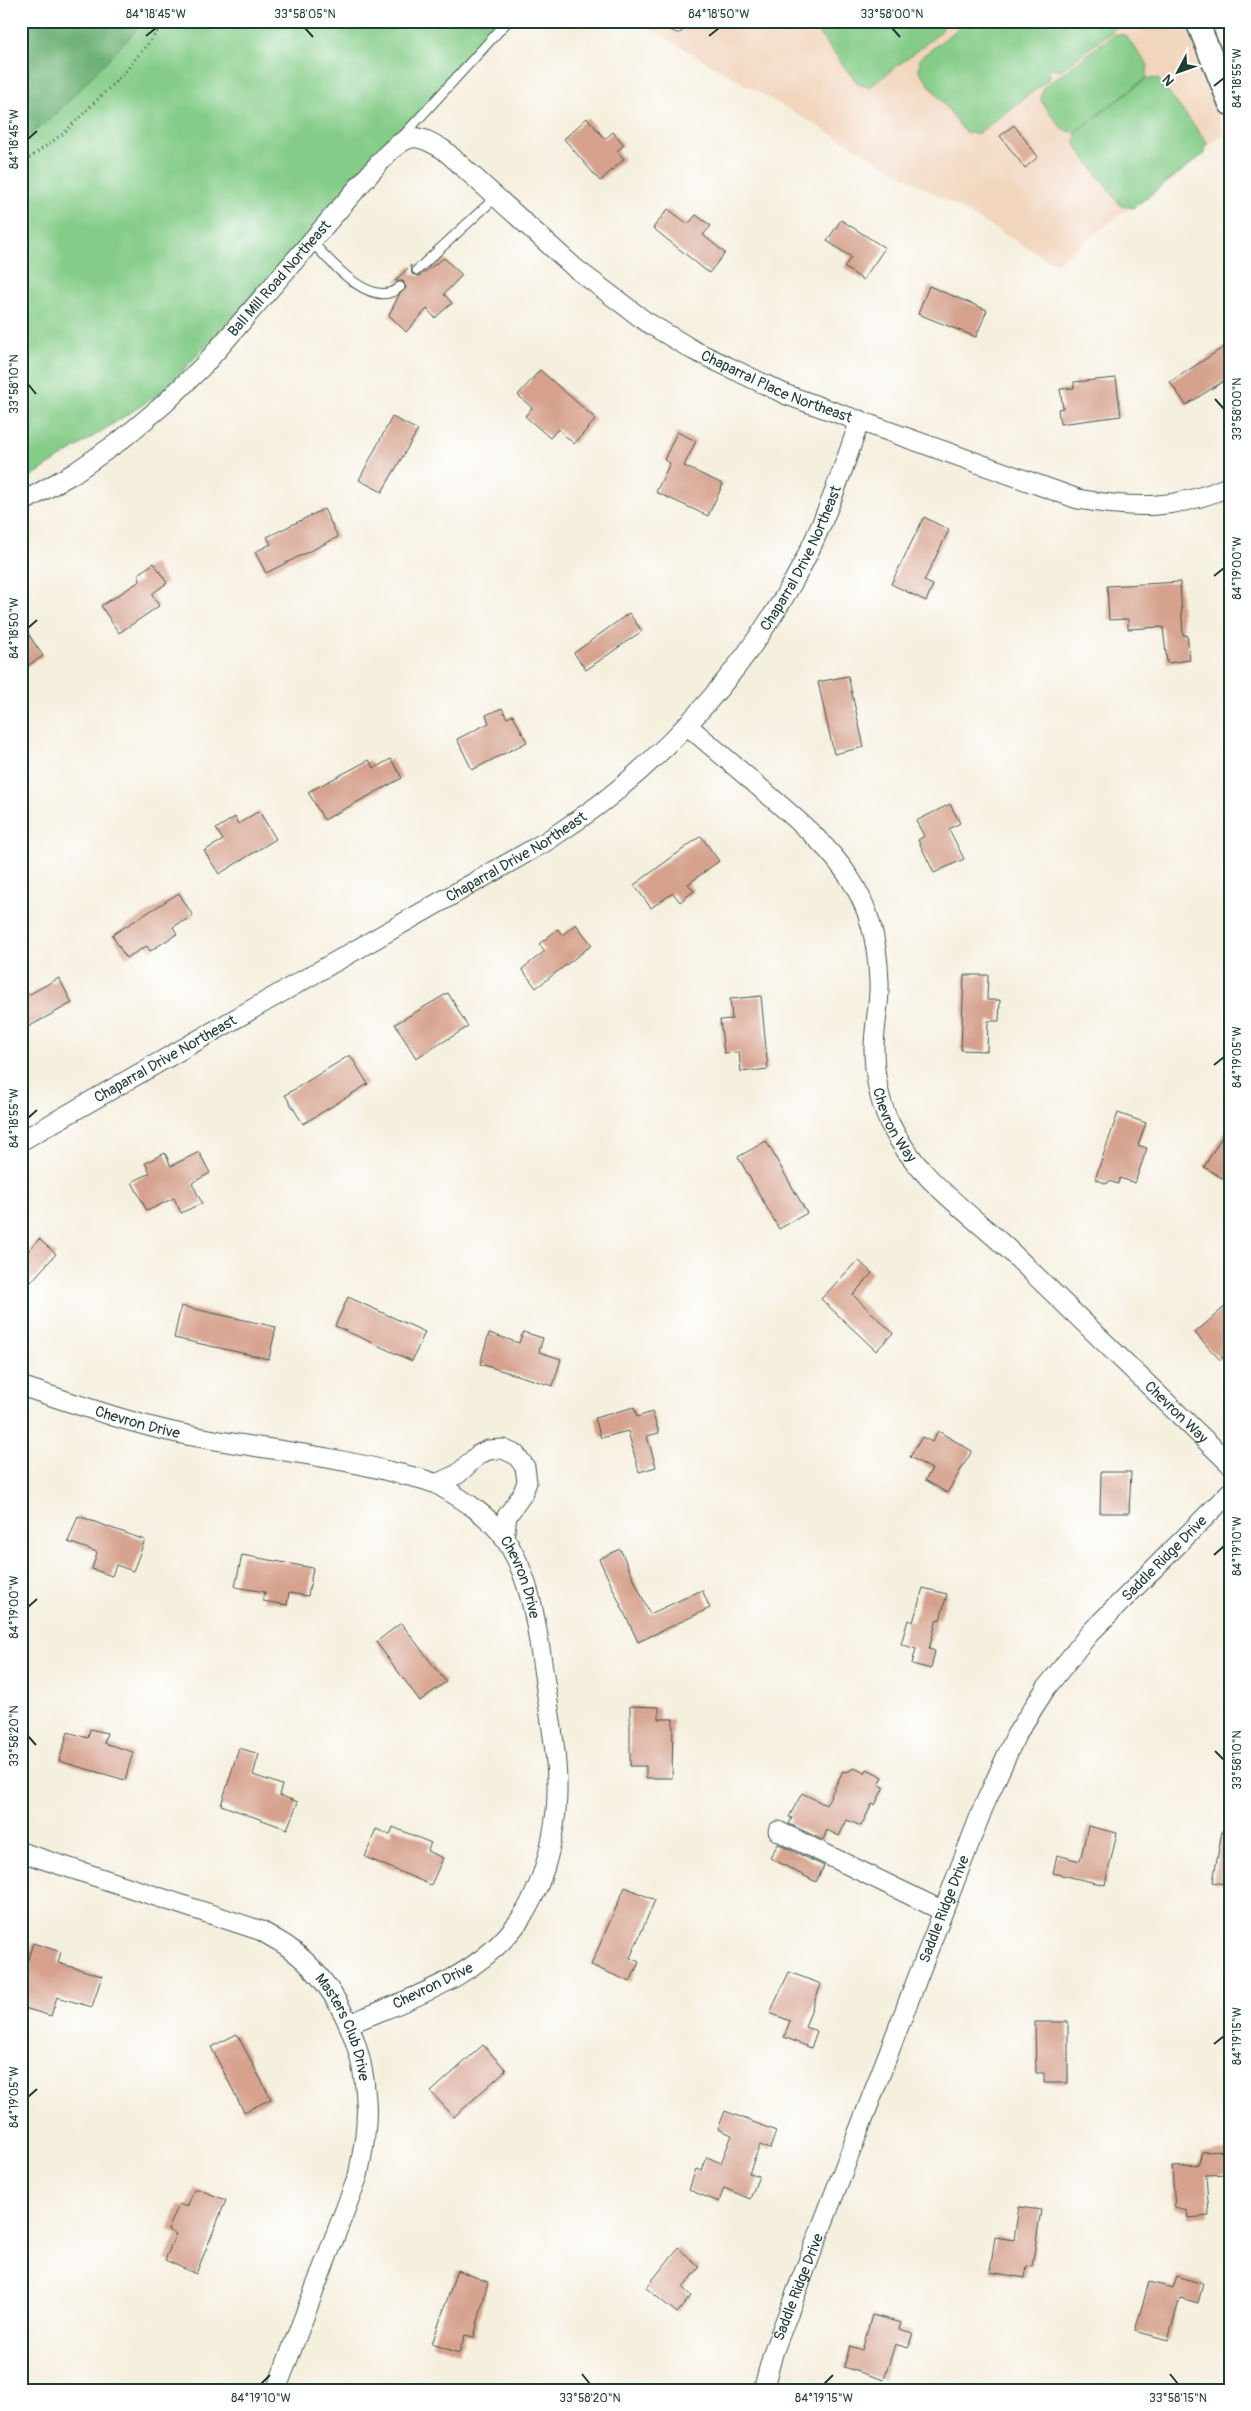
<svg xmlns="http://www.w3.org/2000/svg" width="1251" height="2411" viewBox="0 0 1251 2411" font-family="Pangolin,sans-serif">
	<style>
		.built { fill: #f1d5bd }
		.green { fill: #85cc88; stroke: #52845e }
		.forest { fill: #6cb074; stroke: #467654 }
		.building { fill: #d6a28d }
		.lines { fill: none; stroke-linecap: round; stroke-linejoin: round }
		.service-casing { stroke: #3f584e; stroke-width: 11 }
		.minor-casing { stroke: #3f584e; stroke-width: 21 }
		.tertiary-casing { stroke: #3f584e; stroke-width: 25 }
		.path { stroke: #3f584e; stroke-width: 3; stroke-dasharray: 1 4; stroke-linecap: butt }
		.service { stroke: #fff; stroke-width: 9 }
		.minor { stroke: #fff; stroke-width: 19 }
		.tertiary { stroke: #fff; stroke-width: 22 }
		.ticks { fill: none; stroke: #1f3d34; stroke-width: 2 }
		.labels { text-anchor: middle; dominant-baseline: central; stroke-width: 4; stroke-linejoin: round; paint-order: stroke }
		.street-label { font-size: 15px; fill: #1f3d34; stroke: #fff }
		.neatline { fill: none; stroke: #1f3d34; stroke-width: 2 }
		.ticks-label { font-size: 12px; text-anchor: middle; fill: #1f3d34 }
	</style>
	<rect width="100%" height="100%" fill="#fff"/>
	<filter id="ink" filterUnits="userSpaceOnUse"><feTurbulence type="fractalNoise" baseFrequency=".02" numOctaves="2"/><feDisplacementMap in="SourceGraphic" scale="10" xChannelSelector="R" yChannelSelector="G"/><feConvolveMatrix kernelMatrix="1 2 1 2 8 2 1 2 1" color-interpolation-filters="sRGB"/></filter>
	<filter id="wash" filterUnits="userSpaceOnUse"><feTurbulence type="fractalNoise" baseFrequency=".0096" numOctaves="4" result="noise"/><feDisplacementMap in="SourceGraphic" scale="20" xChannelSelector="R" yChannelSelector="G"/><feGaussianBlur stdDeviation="1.12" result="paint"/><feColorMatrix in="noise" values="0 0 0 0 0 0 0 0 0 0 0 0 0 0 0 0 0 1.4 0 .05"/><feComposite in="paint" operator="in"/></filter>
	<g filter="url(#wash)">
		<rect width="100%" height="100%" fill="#f5efde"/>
		<!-- built -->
		<path class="built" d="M636,21H1188L1224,134L1056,264Z"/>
		<!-- green -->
		<path class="green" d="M21,21H504L412,125L164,391L21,483Z
			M809,21H943L941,32L870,87L858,84Z
			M968,21H1125L1061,70L1050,68L1048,80L977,134L965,132L919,71L920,58Z
			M1114,34L1125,35L1148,65L1146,78L1075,132L1063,130L1041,101L1043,88Z
			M1147,78L1158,79L1207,142L1204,154L1133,208L1121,206L1075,145L1076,132Z"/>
		<!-- forest -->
		<path class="forest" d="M21,21H145L54,116L21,142Z"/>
		<g id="blocks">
			<!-- building -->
			<path class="building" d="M587,118L605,139L613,132L624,145L617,151L624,159L600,181L564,139Z
				M1014,125L1038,157L1025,168L1000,136Z
				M668,209L688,224L696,215L711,226L703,235L725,253L709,273L653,228Z
				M841,220L885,248L863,280L844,267L851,257L827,241Z
				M444,258L462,275L444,294L452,303L435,318L427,309L406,332L389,315L399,295L406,288L403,281H395L411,265L412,274L419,276Z
				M929,286L987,310L976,337L918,314Z
				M1230,343V377L1186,405L1170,382Z
				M540,370L596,419L574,444L558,429L550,438L525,416L532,408L518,395Z
				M1116,378L1121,416L1060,424L1058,409L1063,408L1060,389L1074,388V382Z
				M392,417L418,430L382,492L359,480Z
				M677,432L696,441L684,466L723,484L708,516L656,492L670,463L664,460Z
				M324,509L338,537L266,573L255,552L271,544L267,537Z
				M924,517L949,530L924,581L933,585L926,601L891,584Z
				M154,563L167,583L152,594L159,606L119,633L101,606L140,581L139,573Z
				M1180,582L1183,635H1187L1190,660L1167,663L1163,627L1128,629V619L1109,620L1107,586Z
				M629,613L642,631L586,670L574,653Z
				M21,623L43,656L21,670Z
				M848,676L864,747L834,754L818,682Z
				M502,708L507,718L513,715L527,742L472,770L457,739L489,723L486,715Z
				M391,759L402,778L324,820L308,792L369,760L374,768Z
				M950,804L960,823L949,829L964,859L934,873L918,840L924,836L916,821Z
				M259,811L276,839L219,874L204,851L223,840L216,829L235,817L238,824Z
				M701,836L719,861L688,884L694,891L680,902L673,893L651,908L634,885Z
				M179,893L193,916L173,927L177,934L150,951L147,946L126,958L112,935Z
				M576,924L592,945L536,988L522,969L545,951L539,944L558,929L562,935Z
				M964,975H988L987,1000H1000L999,1021H988L987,1051L961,1050Z
				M59,978L72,1003L21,1031V999Z
				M448,993L468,1027L416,1058L395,1024Z
				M761,996L768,1069L741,1072L739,1052L724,1053L720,1020L732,1019L730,999Z
				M350,1055L368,1084L303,1124L285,1095Z
				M1118,1113L1146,1123L1138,1145L1147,1148L1135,1183L1120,1178L1118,1184L1109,1181L1107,1184L1095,1179Z
				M1230,1123V1183L1204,1167Z
				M766,1141L807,1213L779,1229L738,1157Z
				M199,1152L210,1173L192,1183L202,1203L181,1213L174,1198L147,1211L132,1182L150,1173L145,1163L165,1153L171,1166Z
				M39,1239L56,1254L21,1293V1259Z
				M858,1260L872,1273L853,1295L893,1333L876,1351L821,1299Z
				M348,1297L425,1332L412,1361L335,1326Z
				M1230,1302V1351L1220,1360L1195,1333Z
				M181,1306L276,1327L269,1359L174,1338Z
				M523,1332L543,1338L539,1352L561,1359L553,1386L480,1364L489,1333L519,1343Z
				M634,1407L637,1417L652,1412L659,1433L647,1436L656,1467L639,1472L628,1431L601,1438L595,1418Z
				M938,1431L972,1451L947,1493L925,1480L932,1469L910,1457L922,1437L932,1442Z
				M1101,1472H1131L1129,1513H1100Z
				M78,1516L145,1540L133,1571L116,1565L112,1576L92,1569L97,1552L68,1542Z
				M620,1549L650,1614L702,1590L710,1608L638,1642L599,1559Z
				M242,1555L313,1568L308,1596L289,1593L287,1605L263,1601L265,1592L235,1587Z
				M923,1588L947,1594L940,1620L937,1619L929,1649L935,1651L931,1669L912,1664L916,1649L901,1644L908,1620L913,1622Z
				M401,1623L446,1682L420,1701L376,1642Z
				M630,1706L659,1707V1719H673L672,1778H646V1766H630Z
				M90,1729L107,1733L104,1743L133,1752L125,1780L59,1761L68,1732L88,1738Z
				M239,1748L259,1754L253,1775L282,1785L279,1795L298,1802L287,1829L221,1805Z
				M854,1768L865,1773L867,1769L883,1777L879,1785L884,1787L875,1805L872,1804L861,1826L847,1820L839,1836L827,1830L823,1840L789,1824L792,1818L789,1817L802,1793L826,1805L843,1771L847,1772Z
				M1088,1826L1117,1833L1105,1885L1053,1873L1057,1855L1080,1861Z
				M393,1827L431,1843L427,1851L443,1858L431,1885L365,1857L376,1829L390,1835Z
				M1222,1831L1230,1832V1885L1213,1882Z
				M778,1844L824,1866L816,1882L770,1858Z
				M625,1887L655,1900L630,1958L639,1962L630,1982L591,1965Z
				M33,1943L61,1952L58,1963L102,1976L92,2007L57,1997L51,2016L21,2007V1981Z
				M789,1972L821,1984L805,2027L817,2031L811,2048L784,2037L790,2021L770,2013Z
				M1035,2022H1068V2083H1044V2073H1036Z
				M237,2034L271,2099L244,2112L211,2047Z
				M483,2045L506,2070L454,2117L431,2092Z
				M725,2111L776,2131L770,2149L760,2145L749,2173L759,2176L750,2199L724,2188L719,2202L689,2190L696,2169L702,2171L707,2157L721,2163L732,2135L718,2129Z
				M1227,2151L1228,2174L1206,2175L1209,2216L1188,2218L1187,2211L1175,2208L1172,2167L1198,2165L1202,2152Z
				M195,2188L226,2200L196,2274L165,2260L176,2234L168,2230L179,2204L187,2207Z
				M1019,2207L1041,2210L1032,2267L1027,2266L1025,2278L990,2272L995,2237L1014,2240Z
				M678,2248L700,2267L683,2288L691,2296L677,2313L646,2288Z
				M457,2270L488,2282L474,2337L465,2335L459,2353L432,2344Z
				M1177,2276L1203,2284L1198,2303L1180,2298L1168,2340L1135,2331L1149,2282L1173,2288Z
				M872,2315L901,2323L899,2329L913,2333L908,2348L895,2344L884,2380L844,2367L850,2346L862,2350Z"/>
		</g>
	</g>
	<g filter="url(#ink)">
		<use href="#blocks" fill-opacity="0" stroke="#3f584e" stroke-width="1"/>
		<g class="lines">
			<defs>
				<path id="service" d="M661,21L678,28L684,21
					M402,137L508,21
					M311,241C329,260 372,312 400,287
					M417,270L495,198"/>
				<g id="minor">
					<path id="s1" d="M21,503L74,473L121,440L163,405L204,365L387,154C410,132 418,134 444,150L575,268L645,321L693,350L787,395L1078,499C1135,509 1176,510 1230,486"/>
					<path id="s2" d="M688,726C716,750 744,774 772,798C837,854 876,890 879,982C880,1004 874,1026 874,1049C874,1073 879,1102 890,1124C916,1177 966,1210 1008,1249C1082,1320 1156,1392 1230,1464"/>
					<path id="s3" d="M21,1141L547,841C570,825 594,810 615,792C687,733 747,662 793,582C822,531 841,475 860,420"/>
					<path id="s4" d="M21,1386C73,1403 129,1423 182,1434C252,1448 323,1454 392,1472C407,1476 426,1478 440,1486C462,1499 490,1516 505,1539C534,1582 538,1638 546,1689C552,1729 560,1770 556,1811C552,1848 541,1891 519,1921C478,1978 411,1998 349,2024"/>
					<path d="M436,1484L458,1474L478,1455L488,1450L503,1449L516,1455L525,1467L527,1482L522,1495L507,1516L504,1538"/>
					<path d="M778,1831L943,1911"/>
					<path id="s5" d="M21,1852L262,1931C270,1937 280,1941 288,1947C336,1982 363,2041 366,2100C368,2125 363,2151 358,2176L276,2390"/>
					<path id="s6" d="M763,2390L774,2350L983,1808L1016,1735L1046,1688L1089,1634L1230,1492"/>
				</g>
				<path id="tertiary" d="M1197,21L1230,104"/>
			</defs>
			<!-- service casing -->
			<use href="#service" class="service-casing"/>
			<!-- minor casing -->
			<use href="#minor" class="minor-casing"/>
			<!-- tertiary casing -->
			<use href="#tertiary" class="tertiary-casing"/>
			<!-- path -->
			<path class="path" d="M21,164L64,133L124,73L166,21"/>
			<!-- service -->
			<use href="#service" class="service"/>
			<!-- minor -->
			<use href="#minor" class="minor"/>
			<!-- tertiary -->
			<use href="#tertiary" class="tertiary"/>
		</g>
	</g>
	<!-- ticks -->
	<path class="ticks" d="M305,28L313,37M892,28L900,37M146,36L156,28M709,36L719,28M1214,86L1224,78M28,139L37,131M28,384L36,394M1215,399L1224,409M1214,576L1224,568M28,628L37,620M1214,1065L1224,1057M28,1118L37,1110M1214,1555L1224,1546M28,1607L37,1599M28,1736L36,1745M1215,1751L1224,1760M1214,2044L1224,2036M28,2097L37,2089M582,2374L590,2384M1170,2374L1178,2384M261,2384L270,2375M824,2384L833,2375"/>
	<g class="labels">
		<!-- street labels -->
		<g class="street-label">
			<text stroke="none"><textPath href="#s1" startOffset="345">Ball Mill Road Northeast</textPath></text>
			<text stroke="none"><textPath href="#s1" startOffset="986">Chaparral Place Northeast</textPath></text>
			<text stroke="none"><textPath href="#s3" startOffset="991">Chaparral Drive Northeast</textPath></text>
			<text stroke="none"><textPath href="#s3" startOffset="571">Chaparral Drive Northeast</textPath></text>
			<text stroke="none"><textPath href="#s3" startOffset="166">Chaparral Drive Northeast</textPath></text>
			<text stroke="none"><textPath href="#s2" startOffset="479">Chevron Way</textPath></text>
			<text stroke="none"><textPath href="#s2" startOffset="884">Chevron Way</textPath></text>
			<text stroke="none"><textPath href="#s4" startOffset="122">Chevron Drive</textPath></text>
			<text stroke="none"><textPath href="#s6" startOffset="934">Saddle Ridge Drive</textPath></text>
			<text stroke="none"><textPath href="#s4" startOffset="558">Chevron Drive</textPath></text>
			<text stroke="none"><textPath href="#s6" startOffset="514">Saddle Ridge Drive</textPath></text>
			<text transform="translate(433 1986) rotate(-26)">Chevron Drive</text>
			<text stroke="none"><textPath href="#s5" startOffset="384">Masters Club Drive</textPath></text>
			<text stroke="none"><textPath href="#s6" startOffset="109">Saddle Ridge Drive</textPath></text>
		</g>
	</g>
	<!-- margin -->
	<rect width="1251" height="2411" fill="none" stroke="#fff" stroke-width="55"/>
	<!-- north arrow -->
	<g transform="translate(1178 72) rotate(229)" stroke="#ffffff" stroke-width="4" paint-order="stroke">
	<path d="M0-4L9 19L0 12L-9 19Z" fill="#1f3d34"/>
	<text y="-8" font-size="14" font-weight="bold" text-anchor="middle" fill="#1f3d34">N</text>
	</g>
	<rect x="28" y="28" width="1196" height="2356" class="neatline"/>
	<g class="ticks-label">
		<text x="156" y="18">84°18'45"W</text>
		<text x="305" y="18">33°58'05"N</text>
		<text x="719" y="18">84°18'50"W</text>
		<text x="892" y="18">33°58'00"N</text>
		<text transform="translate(1237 78) rotate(-90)" y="4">84°18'55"W</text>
		<text transform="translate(14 139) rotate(-90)" y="4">84°18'45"W</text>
		<text transform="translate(14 384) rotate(-90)" y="4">33°58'10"N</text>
		<text transform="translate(1237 409) rotate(-90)" y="4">33°58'00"N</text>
		<text transform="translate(1237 568) rotate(-90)" y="4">84°19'00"W</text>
		<text transform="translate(14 628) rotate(-90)" y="4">84°18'50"W</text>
		<text transform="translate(1237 1057) rotate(-90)" y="4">84°19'05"W</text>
		<text transform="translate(14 1118) rotate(-90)" y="4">84°18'55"W</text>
		<text transform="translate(1237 1546) rotate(-90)" y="4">84°19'10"W</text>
		<text transform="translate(14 1607) rotate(-90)" y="4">84°19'00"W</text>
		<text transform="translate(14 1736) rotate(-90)" y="4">33°58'20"N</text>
		<text transform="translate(1237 1760) rotate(-90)" y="4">33°58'10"N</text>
		<text transform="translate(1237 2036) rotate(-90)" y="4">84°19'15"W</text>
		<text transform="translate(14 2097) rotate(-90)" y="4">84°19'05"W</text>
		<text x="261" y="2402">84°19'10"W</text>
		<text x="590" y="2402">33°58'20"N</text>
		<text x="824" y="2402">84°19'15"W</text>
		<text x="1178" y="2402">33°58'15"N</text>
	</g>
</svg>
